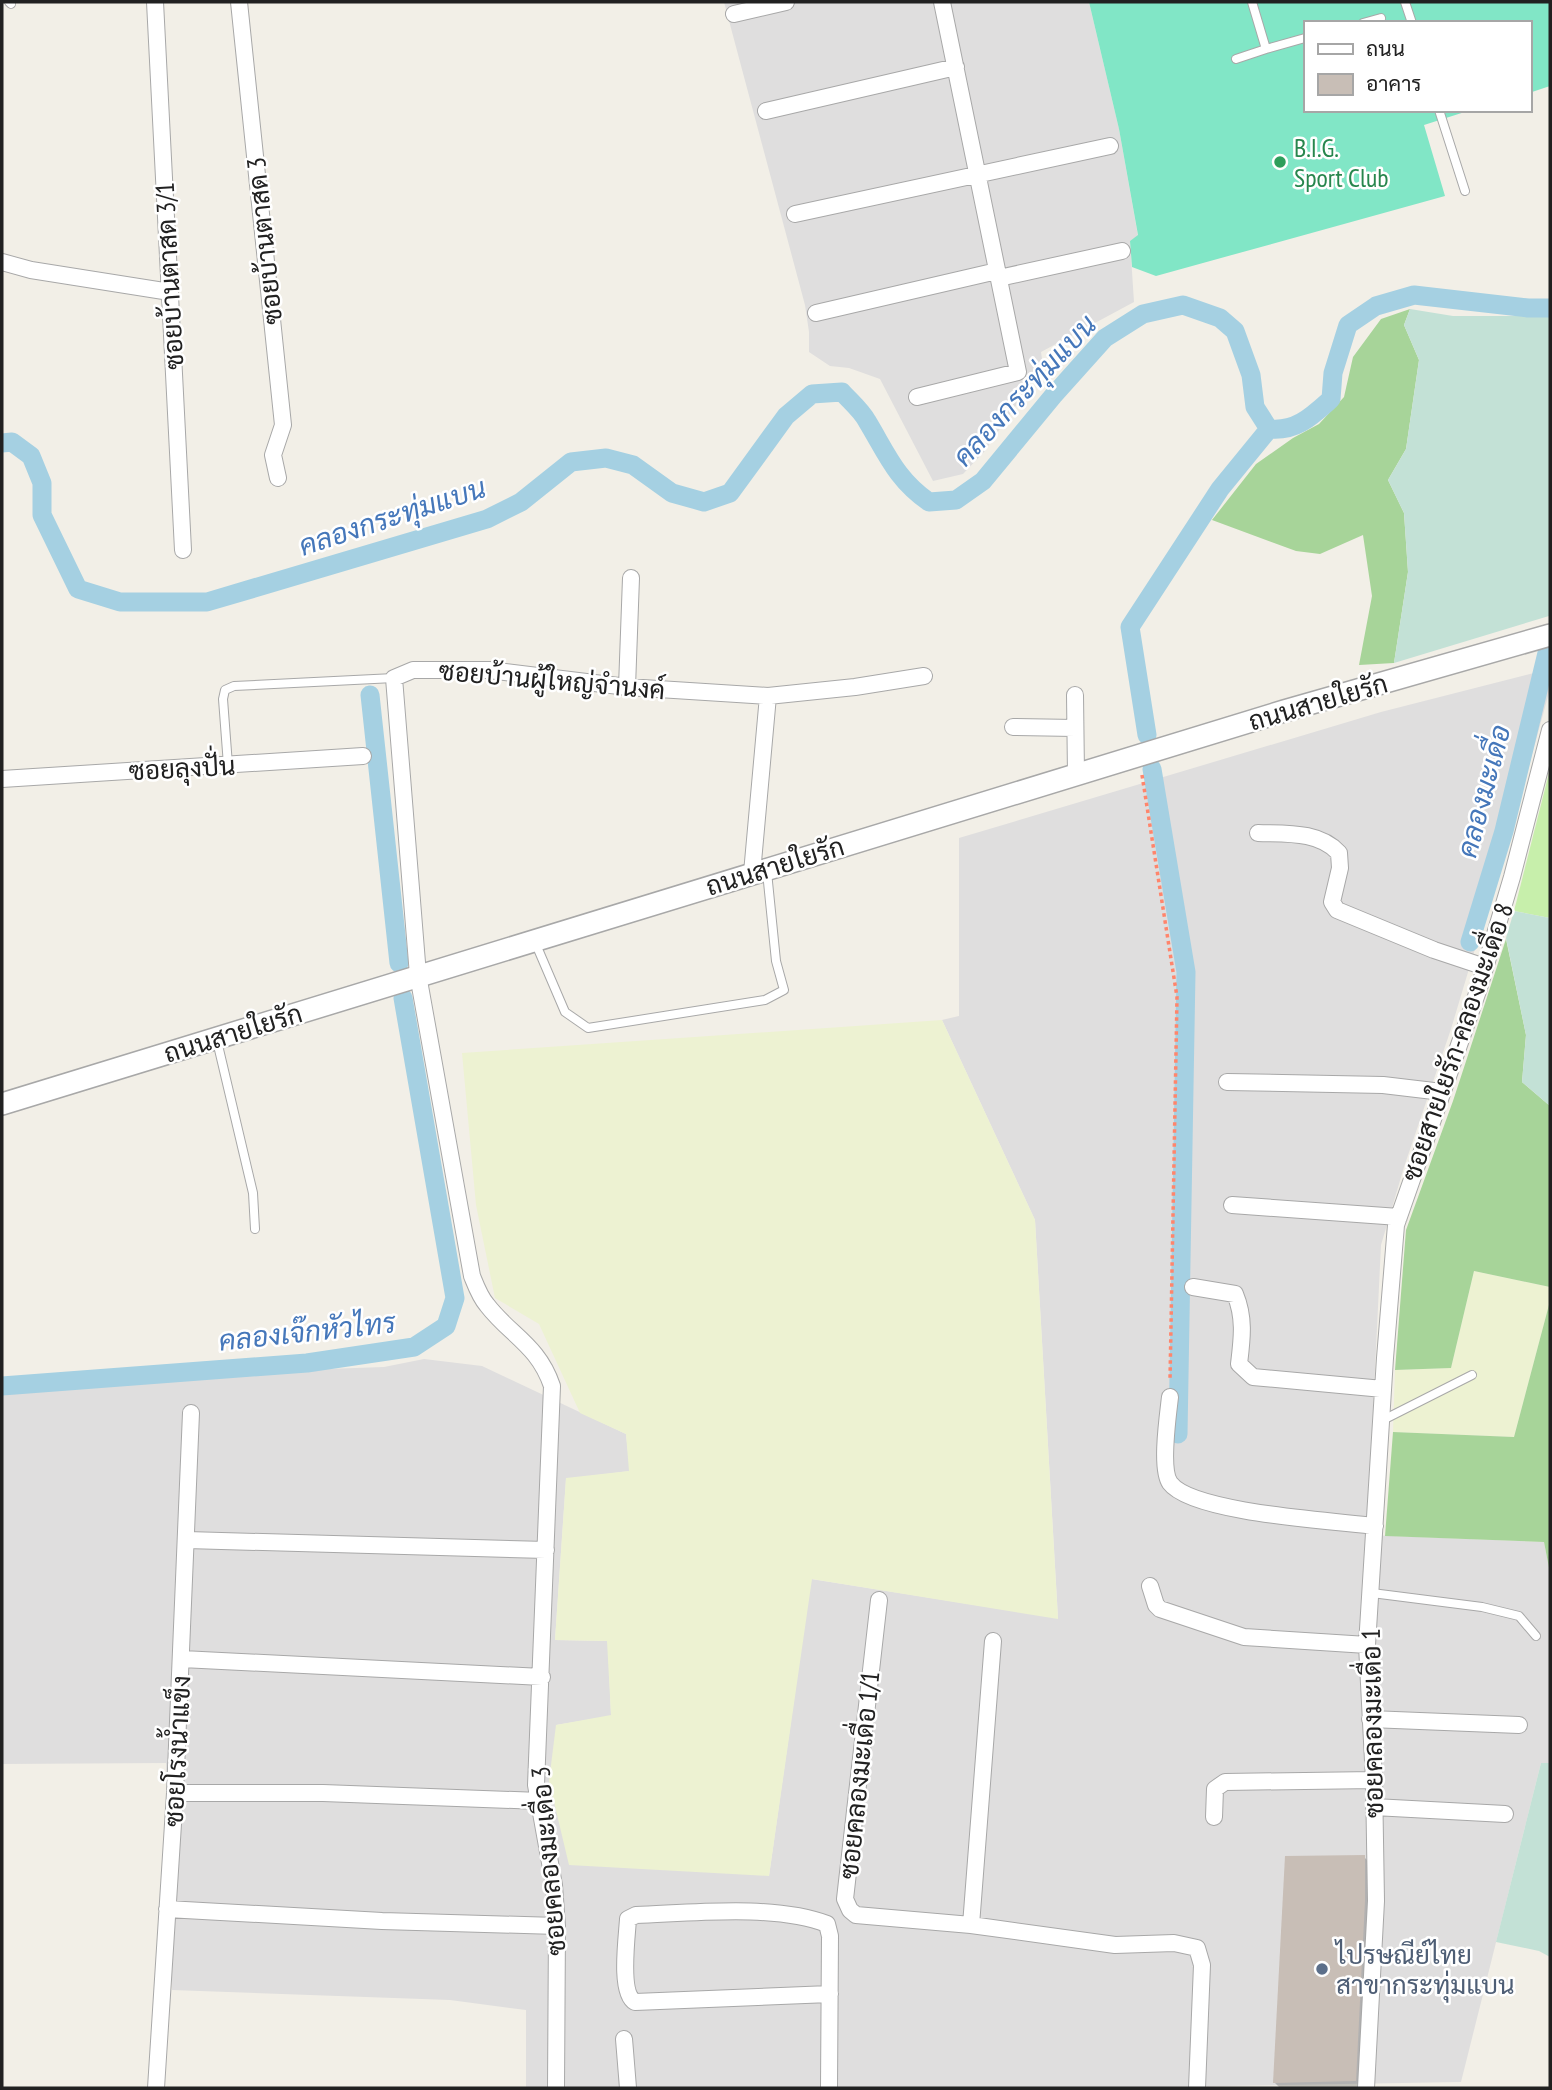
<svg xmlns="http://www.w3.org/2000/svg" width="1552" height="2090" viewBox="0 0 1552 2090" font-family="'PT Sans Narrow',Sarabun,sans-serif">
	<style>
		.residential { fill: #dfdede }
		.farmland { fill: #edf2d2 }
		.grass { fill: #c7efab }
		.forest { fill: #a7d499 }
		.wetland { fill: #c3e1d6 }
		.pitch { fill: #81e6c6 }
		.shadow { fill: #0003 }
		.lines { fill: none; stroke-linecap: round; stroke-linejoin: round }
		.canal { stroke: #a5d0e2; stroke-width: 19 }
		.building { fill: #c8beb6 }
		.service-casing { stroke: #a8a8a8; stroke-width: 10 }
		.minor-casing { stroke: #a8a8a8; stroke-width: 18 }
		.tertiary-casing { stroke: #a8a8a8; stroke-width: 24 }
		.path { stroke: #ff856c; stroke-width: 3.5; stroke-dasharray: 3.5 3.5; stroke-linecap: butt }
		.service { stroke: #fff; stroke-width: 8 }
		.minor { stroke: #fff; stroke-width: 16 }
		.tertiary { stroke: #fff; stroke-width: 21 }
		.leisure-dot { fill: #2e9e5b; stroke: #fff; stroke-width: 2.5 }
		.service-dot { fill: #5c6f8a; stroke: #fff; stroke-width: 2.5 }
		.labels { text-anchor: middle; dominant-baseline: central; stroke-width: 5; stroke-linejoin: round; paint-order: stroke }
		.leisure-label { font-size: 26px; fill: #27864d; stroke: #fff; text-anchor: start }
		.street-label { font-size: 26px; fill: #212121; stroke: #fff }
		.service-label { font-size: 26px; fill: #4e5e75; stroke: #fff; text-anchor: start }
		.water-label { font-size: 28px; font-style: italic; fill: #4577ba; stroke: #fff }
	</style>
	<rect width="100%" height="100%" fill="#f2efe7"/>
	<!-- residential -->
	<path class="residential" d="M724,2H1089L1119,129L1138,236L1130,241L1134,302L1041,352L1043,366L984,452L963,474L933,481L880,379L849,368L830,366L809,352V332L805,305Z
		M1550,669V689L1519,802L1451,1029L1404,1167L1381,1245L1367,1535L1544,1542L1550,1573V1763H1541L1461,2082L1101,2088H526V2010L450,2000L172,1990L166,1763L2,1764V1394L209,1373L384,1367L424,1359L482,1366L626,1434L630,1471L566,1479L555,1640L608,1641L611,1716L556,1725L769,1876L811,1579L1058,1618L1035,1220L942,1020L959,1016V838L1381,712Z"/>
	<!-- farmland -->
	<path class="farmland" d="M942,1020L1035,1220L1058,1619L812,1579L769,1876L569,1865L549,1781L556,1725L611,1715L607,1641L555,1640L566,1478L629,1471L626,1434L580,1413L539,1324L495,1298L476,1205L462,1053Z
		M1474,1271L1550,1287V1301L1514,1437L1393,1432L1395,1370L1451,1368Z"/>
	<!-- grass -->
	<path class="grass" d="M1550,769V918L1514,911Z"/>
	<!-- forest -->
	<path class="forest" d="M1410,309L1404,325L1419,360L1406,449L1388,480L1404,513L1408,572L1394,663L1359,665L1372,596L1363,535L1320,554L1296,551L1212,520L1256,464L1293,438L1319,424L1344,397L1353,357L1381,319Z
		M1506,939L1526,1035L1522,1082L1550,1106V1287L1474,1271L1451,1368L1395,1370L1406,1230L1453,1101Z
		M1550,1301V1573L1544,1542L1385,1536L1393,1432L1514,1437Z"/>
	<!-- wetland -->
	<path class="wetland" d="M1410,309L1453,316H1550V613L1549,616L1394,663L1408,572L1404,513L1388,480L1406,449L1419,360L1404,325Z
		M1514,911L1550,918V1106L1522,1082L1526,1035L1506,938Z
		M1541,1763H1550V1957L1539,1951L1496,1942Z"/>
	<!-- pitch -->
	<path class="pitch" d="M1089,2H1550V86L1529,93V23H1305V110H1471L1424,125L1445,196L1156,276L1132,267L1130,241L1138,235L1119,129Z"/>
	<!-- shadow -->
	<path class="shadow" d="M1364,1857L1375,1868L1367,2088H1280L1274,2082Z"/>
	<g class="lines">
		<!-- canal -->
		<path class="canal" d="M2,443L12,442L31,456L42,483V515L78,589L120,602H207L487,519L521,502L571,462L606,458L633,465L672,493L704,502L730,493L786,416L812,394L842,392C850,401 861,410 867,421C887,454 896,479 929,502L956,500L983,481L1053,396L1105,338L1143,314L1183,305L1220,318L1235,331L1251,375L1255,407L1269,429C1296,432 1312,416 1331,399L1333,373L1348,325L1376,306L1414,295L1528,308H1550
			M370,695L399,963
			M1147,735L1130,627L1220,489L1269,429
			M1152,769L1186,972L1178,1434
			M1470,942L1504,831L1547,653
			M2,1386L307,1363L414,1347L446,1326L455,1298L403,998"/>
	</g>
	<!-- building -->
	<path class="building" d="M1365,1855V1901L1356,2081L1273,2083L1285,1856Z"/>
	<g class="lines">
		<defs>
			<path id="service" d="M9,2L11,4
				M1252,2L1266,49L1305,38
				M1405,2L1412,23
				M1363,23L1381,18
				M1236,59L1266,49
				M1439,110L1465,191
				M228,765L223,699L225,690L234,686L394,678
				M535,942L565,1012L588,1028L765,1000L784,990L776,961L767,872
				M217,1041L253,1193L255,1229
				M1381,1421L1472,1375
				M1372,1593L1482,1607L1519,1616L1536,1636"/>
			<path id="minor" d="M155,2L183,550
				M239,2L283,425L273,455L278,478
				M734,14L786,2
				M766,111L956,67
				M795,214L1110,146
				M2,262L31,270L170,292
				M999,278L1122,251
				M816,313L997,271
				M917,397L1018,372L942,2
				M627,687L631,578
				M1075,695L1076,774
				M1013,727L1075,728
				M2,779L363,756
				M1258,833C1286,834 1319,831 1339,853L1340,868L1332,902L1337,910L1434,950L1485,967
				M752,873L768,696
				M1227,1082L1383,1085L1442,1092
				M1232,1205L1399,1217
				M1193,1287L1235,1294C1245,1318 1242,1339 1239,1364L1253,1377L1383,1389
				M1170,1397C1168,1415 1160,1469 1170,1483C1192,1513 1335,1521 1375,1526
				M187,1540L546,1550
				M1150,1586L1156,1605L1160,1609L1244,1637L1367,1645
				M879,1600L845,1899L850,1910L856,1915L971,1925L1115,1945L1174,1943L1197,1948L1202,1965L1197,2088
				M182,1659L542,1677
				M1370,1719L1519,1725
				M175,1793H323L540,1801
				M1374,1807L1505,1814
				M1214,1817L1215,1789L1225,1782L1374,1780
				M167,1909L382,1921L557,1926
				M971,1925L993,1641
				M624,2039L628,2088
				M156,2088L175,1793L191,1413
				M556,2088L557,1926L554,1885L536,1785L552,1386C538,1345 511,1336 487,1305C480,1297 476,1286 472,1276L418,975L394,678L413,670H489L627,687L768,696L855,687L924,676
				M829,2088L830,1936L827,1924C775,1904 692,1913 636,1915L628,1919C627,1937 619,1993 635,2002L830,1994
				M1366,2088L1376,1901L1374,1780L1367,1645L1385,1358L1396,1225L1479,988L1512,877L1550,730"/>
			<path id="tertiary" d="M2,1104L1284,711L1550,635"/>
		</defs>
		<!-- service casing -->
		<use href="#service" class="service-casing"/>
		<!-- minor casing -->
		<use href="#minor" class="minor-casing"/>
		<!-- tertiary casing -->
		<use href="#tertiary" class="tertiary-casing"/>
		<!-- path -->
		<path class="path" d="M1142,775L1177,997L1170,1380"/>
		<!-- service -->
		<use href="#service" class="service"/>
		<!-- minor -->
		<use href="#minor" class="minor"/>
		<!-- tertiary -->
		<use href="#tertiary" class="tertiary"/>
	</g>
	<!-- markers -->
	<circle class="leisure-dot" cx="1280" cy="162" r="7"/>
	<circle class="service-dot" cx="1322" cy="1969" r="7"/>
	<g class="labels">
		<!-- leisure labels -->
		<g class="leisure-label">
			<text x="1294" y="147">B.I.G.<tspan x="1294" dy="30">Sport Club</tspan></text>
		</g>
		<!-- street labels -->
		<g class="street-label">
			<text transform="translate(264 241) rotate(-96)">ซอยบ้านตาสด 3</text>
			<text transform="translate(169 276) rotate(-93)">ซอยบ้านตาสด 3/1</text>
			<text transform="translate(552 680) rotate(5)">ซอยบ้านผู้ใหญ่จำนงค์</text>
			<text transform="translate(1318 702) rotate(-16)">ถนนสายใยรัก</text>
			<text transform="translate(182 768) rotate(-3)">ซอยลุงปั่น</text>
			<text transform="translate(775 866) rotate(-17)">ถนนสายใยรัก</text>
			<text transform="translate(233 1033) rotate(-17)">ถนนสายใยรัก</text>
			<text transform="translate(1457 1042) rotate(-71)">ซอยสายใยรัก-คลองมะเดื่อ 8</text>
			<text transform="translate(1372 1723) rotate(-91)">ซอยคลองมะเดื่อ 1</text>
			<text transform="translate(177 1751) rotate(-87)">ซอยโรงน้ำแข็ง</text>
			<text transform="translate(859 1775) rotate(-84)">ซอยคลองมะเดื่อ 1/1</text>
			<text transform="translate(548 1861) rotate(-95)">ซอยคลองมะเดื่อ 3</text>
		</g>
		<!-- service labels -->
		<g class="service-label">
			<text x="1336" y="1954">ไปรษณีย์ไทย<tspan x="1336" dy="30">สาขากระทุ่มแบน</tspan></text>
		</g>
		<!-- water labels -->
		<g class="water-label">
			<text transform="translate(1024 390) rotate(-47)">คลองกระทุ่มแบน</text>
			<text transform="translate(392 516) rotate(-18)">คลองกระทุ่มแบน</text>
			<text transform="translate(1483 791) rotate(-75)">คลองมะเดื่อ</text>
			<text transform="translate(307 1331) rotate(-6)">คลองเจ๊กหัวไทร</text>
		</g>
	</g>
	<!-- border -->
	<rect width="1552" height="2090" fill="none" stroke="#212121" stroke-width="7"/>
	<!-- legend -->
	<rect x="1304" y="21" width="228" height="91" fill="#ffffff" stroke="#a6a6a6" stroke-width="2"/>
	<rect x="1318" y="44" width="35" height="10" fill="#ffffff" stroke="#a6a6a6" stroke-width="2"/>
	<text x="1366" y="56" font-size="21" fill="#212121">ถนน</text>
	<rect x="1318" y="74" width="35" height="21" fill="#c8beb6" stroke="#a6a6a6" stroke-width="2"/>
	<text x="1366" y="91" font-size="21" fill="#212121">อาคาร</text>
</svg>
